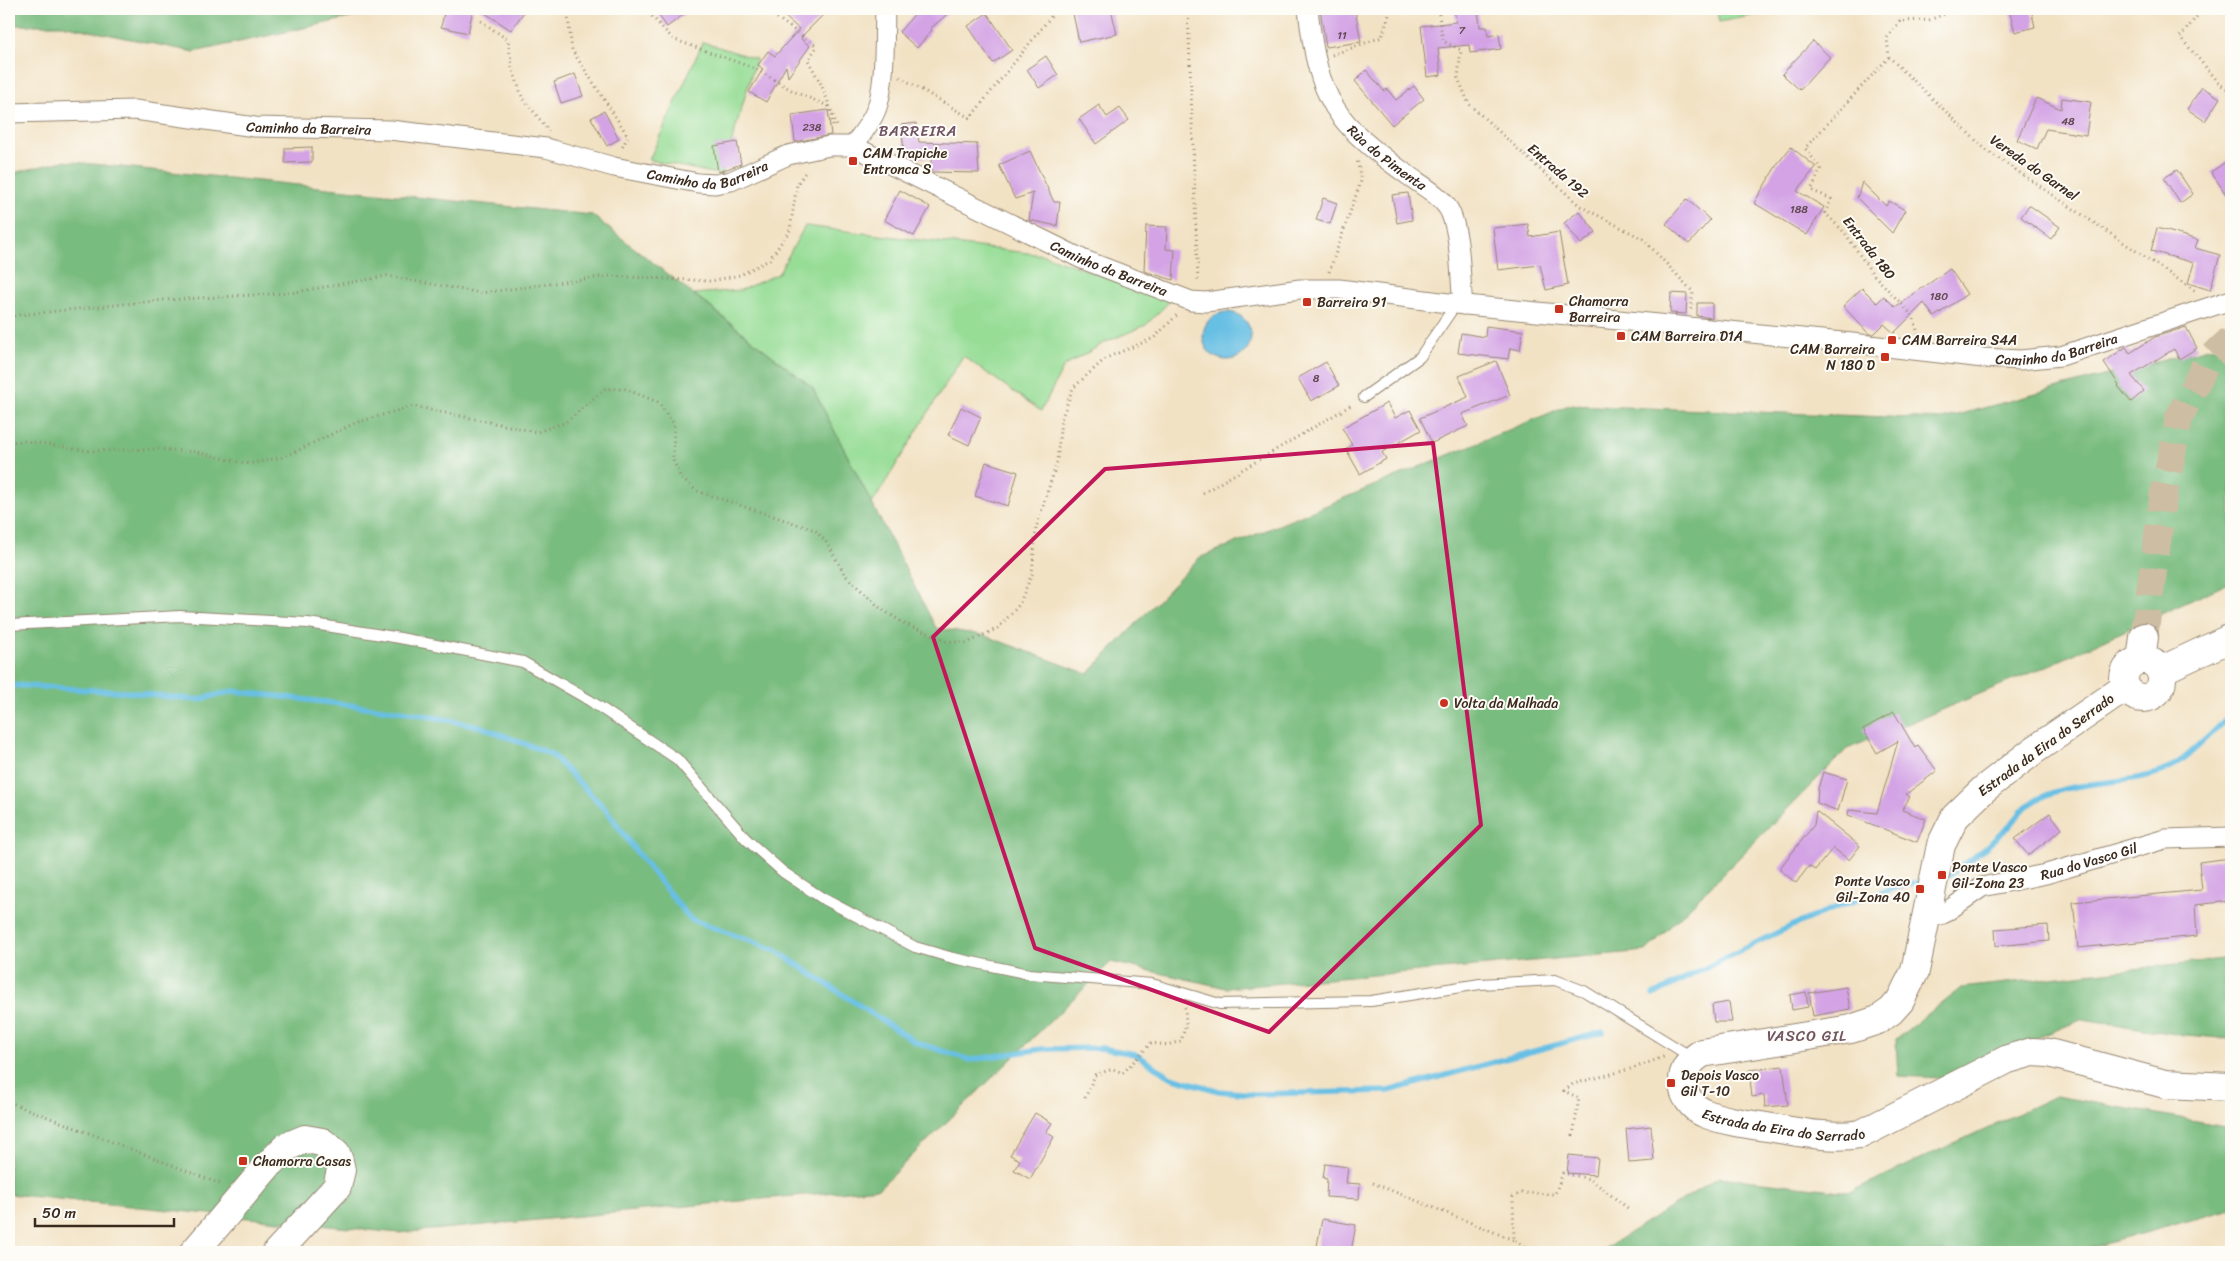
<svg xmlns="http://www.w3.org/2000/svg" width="2240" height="1261" viewBox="0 0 2240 1261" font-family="Sriracha,sans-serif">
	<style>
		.green { fill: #97dd96; stroke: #69845a }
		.forest { fill: #79bc7f; stroke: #5a734e }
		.water { fill: #67bfe4; stroke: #517481 }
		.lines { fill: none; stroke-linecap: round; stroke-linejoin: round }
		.stream { stroke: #67bfe4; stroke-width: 5.5 }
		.building { fill: #d3a3e5 }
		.secondary-tunnel { stroke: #cdbda3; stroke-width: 28; stroke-dasharray: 28 14; stroke-linecap: butt }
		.lane-casing { stroke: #968671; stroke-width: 12 }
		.street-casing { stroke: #968671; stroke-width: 21 }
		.secondary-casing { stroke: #968671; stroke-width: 30 }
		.path { stroke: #968671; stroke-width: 3; stroke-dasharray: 1 4; stroke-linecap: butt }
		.lane { stroke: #fff; stroke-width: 10 }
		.street { stroke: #fff; stroke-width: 19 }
		.secondary { stroke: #fff; stroke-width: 28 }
		.marked { fill: none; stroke: #c2185b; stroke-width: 4; stroke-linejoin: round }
		.poi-dot { fill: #c8321e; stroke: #fdfcf7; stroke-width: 2 }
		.labels { text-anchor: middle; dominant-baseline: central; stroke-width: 4; stroke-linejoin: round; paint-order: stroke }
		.number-label { font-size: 11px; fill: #614850 }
		.street-label { font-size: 14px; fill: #3b2a1e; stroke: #fdfcf7 }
		.poi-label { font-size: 14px; fill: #3b2a1e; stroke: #fdfcf7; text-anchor: start }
		.neighbourhood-label { font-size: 15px; letter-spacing: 1px; fill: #705464; stroke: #fdfcf7 }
	</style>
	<rect width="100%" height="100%" fill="#fdfcf7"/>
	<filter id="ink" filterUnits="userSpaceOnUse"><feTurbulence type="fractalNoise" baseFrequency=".02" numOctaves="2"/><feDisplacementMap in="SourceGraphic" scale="10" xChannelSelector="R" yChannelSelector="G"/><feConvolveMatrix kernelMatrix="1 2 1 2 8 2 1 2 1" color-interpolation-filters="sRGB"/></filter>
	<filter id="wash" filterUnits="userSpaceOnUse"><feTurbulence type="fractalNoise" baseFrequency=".0096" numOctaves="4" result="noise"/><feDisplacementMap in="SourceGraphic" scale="20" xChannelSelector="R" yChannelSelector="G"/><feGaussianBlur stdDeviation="1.12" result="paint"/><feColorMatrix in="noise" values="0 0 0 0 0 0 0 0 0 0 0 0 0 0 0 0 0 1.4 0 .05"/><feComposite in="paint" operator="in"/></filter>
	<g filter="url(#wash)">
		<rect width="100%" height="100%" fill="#f2e2c4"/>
		<!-- green -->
		<path class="green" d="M1717,9H1786L1719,22Z
			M703,42L756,59L722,175L649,160Z
			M805,226L1044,255L1171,300L1146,325L1106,342L1064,366L1041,411L963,356L872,504L812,387L694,294L741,290L778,274Z"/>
		<!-- forest -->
		<path class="forest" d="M9,9H390L194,52L62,25H9Z
			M63,161L592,215L812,387L936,628L983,635L1088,674L1199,558L1569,405L1942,419L2231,342V582L2054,663L1847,749L1646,951L1226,988L1111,962L879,1188L399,1233L9,1194V174Z
			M2231,958V1039L2175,1034L2083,1019L1941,1078L1898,1076L1896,1039L1961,988Z
			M2055,1096L2231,1127V1209L2076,1252H1599L1719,1177L1850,1192Z"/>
		<!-- water -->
		<path class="water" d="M1203 336a24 24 0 1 1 48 0a24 24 0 1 1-48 0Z"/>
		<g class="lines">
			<!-- stream -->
			<path class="stream" d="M9,685L127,692L197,700L233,691L407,712L479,726L551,754L608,812L634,849L690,919L775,950L915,1042L970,1060L1042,1049L1101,1048L1135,1054L1171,1077L1219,1091L1252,1094L1388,1091L1603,1032
				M1943,877C1959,873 1999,836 2012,823C2017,818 2022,810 2027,806C2070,775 2125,789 2170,768C2186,760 2217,728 2231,715
				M1653,995C1741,950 1829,901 1927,880"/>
		</g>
		<g id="blocks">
			<!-- building -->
			<path class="building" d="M445,9H473L468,33L441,27Z
				M479,9H526L511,30Z
				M654,9H691L667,27Z
				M776,9H829L804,34L801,39L810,46L788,77L786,66L766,102L749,92L763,69L758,65L768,51L775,56L799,29Z
				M919,9H953L930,29L932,30L917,48L899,32Z
				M1072,9H1111L1117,34L1079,42Z
				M1320,9H1355L1361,42L1326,47Z
				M1454,9H1478L1480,27H1487L1488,36L1499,34L1501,49L1470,53L1469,45L1438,48L1441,75L1427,77L1421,26L1456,22Z
				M2009,9H2031L2035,27L2015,32Z
				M987,13L1012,50L993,63L968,26Z
				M1813,41L1830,57L1800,90L1782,74Z
				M1046,56L1058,75L1039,88L1027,69Z
				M1366,70L1384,91L1387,89L1396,100L1414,86L1424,99L1392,125L1355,81Z
				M575,74L583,96L561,103L554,82Z
				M2202,87L2220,98L2205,121L2187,109Z
				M2036,98L2061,109L2062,98L2091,102L2086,135L2046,129L2037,149L2017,140Z
				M1099,105L1107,117L1120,108L1129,120L1096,144L1079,119Z
				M828,110L831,135L795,142L792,115Z
				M604,111L619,139L607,146L591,118Z
				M916,123L919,142L977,144L979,173L931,172V157L905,159L901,125Z
				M737,142L741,164L718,172L714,146Z
				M312,147V162L285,163V148Z
				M1791,147L1816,167L1797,191L1824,207L1807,235L1754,203L1778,163Z
				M1030,151L1054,202H1060L1057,226L1029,220L1033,193L1015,199L999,165Z
				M2231,158V202L2211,172Z
				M2177,170L2193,194L2180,203L2164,178Z
				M1862,182L1886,206L1889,201L1905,210L1892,233L1857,198Z
				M900,190L930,207L914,236L884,220Z
				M1408,193L1412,220L1397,223L1392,195Z
				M1323,198L1337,203L1330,224L1316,220Z
				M1687,199L1710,220L1689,244L1666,224Z
				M2029,205L2060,227L2051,239L2021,217Z
				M1579,211L1596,232L1581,244L1564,223Z
				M1528,224L1530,237L1559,232L1568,285L1546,290L1540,265L1498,270L1493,228Z
				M1146,226L1167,227L1166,249L1175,250L1173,280L1144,271Z
				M2157,228L2198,240L2195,248L2220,255L2210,290L2188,283L2194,263L2151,251Z
				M1950,269L1967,294L1934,317L1924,303L1894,333L1884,324L1874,334H1869L1843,306L1862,288L1877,303L1884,296L1895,307Z
				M1671,293L1687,294L1686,314L1670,313Z
				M1697,303H1712V318L1697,316Z
				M1486,326L1523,331L1520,350L1510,348L1508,359L1458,353L1461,333L1485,337Z
				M2186,327L2197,348L2179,359L2174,349L2131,375L2144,391L2131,402L2118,386L2119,385L2104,362L2126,347L2130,353L2155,337Z
				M1496,361L1510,395L1462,414L1468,426L1432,443L1420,418L1468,397L1459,376Z
				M1326,362L1339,386L1311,401L1298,378Z
				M1387,403L1395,418L1410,410L1421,430L1382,452L1386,459L1360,474L1346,449L1352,445L1342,428Z
				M961,407L981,417L969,445L948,435Z
				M986,462L1018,472L1008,506L975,496Z
				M1894,712L1915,748L1918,745L1937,771L1906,794L1910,797L1902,810L1926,819L1917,842L1848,815L1849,810L1877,813L1898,741L1877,753L1863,729Z
				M1823,772L1847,779L1838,811L1817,803L1818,789Z
				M1816,811L1860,846L1849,860L1833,848L1815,870L1809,866L1796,883L1779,869L1814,825Z
				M2050,813L2062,829L2028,855L2015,839Z
				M2231,858V901L2195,905L2197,936L2078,948L2073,902L2202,890L2199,862Z
				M2048,925L2049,941L1996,946L1995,929Z
				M1846,987L1850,1009L1813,1016L1809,993Z
				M1806,992L1808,1007L1792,1010L1790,995Z
				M1729,1002L1732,1022H1714L1712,1005Z
				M1783,1066L1788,1105L1765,1107L1764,1095L1752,1097L1749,1070Z
				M1035,1113L1052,1123L1046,1132L1054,1137L1030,1179L1014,1170L1020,1160L1010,1155Z
				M1651,1126L1654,1161L1629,1163L1626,1129Z
				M1569,1155L1598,1158L1596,1175L1567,1173Z
				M1325,1164L1348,1167L1346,1183L1360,1184L1359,1199L1326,1197L1327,1179L1323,1178Z
				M1322,1219L1356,1225L1351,1252H1316Z"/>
		</g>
	</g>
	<g filter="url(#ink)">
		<use href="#blocks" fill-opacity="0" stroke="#968671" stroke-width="1"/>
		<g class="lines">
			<!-- secondary-tunnel -->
			<path class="secondary-tunnel" d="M2144,637L2163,498L2179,418L2206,363L2231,339"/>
			<defs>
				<path id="lane" d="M1364,397L1420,357L1456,304
					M9,625L180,616L308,623L400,638L523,662L589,700L677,759L746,839L783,872L822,898L915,947L953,958L1029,974L1152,984L1220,1004L1371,1001L1480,984L1555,980L1584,991L1693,1058"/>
				<g id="street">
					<path id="s1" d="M1308,9C1318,101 1335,123 1409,176C1423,186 1445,198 1451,214C1461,239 1460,278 1463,305"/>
					<path id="s2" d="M9,113L135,110L255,127L390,130L546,148L614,167L698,183L715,184L731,181L788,155L829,146H853L1082,259L1191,301L1206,302L1300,289H1339L1456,304L1852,343L1983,358L2020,360L2061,356L2231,300"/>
					<path d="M853,146C862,134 871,123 876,110C886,85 884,36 885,9"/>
					<path id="s3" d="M1925,919L1943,914L1982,887L2046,874L2165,839L2231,837"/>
				</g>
				<g id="secondary">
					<path d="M2141,660L2144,637"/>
					<circle cx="2143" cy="679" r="19"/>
					<path d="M2160,671L2231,638"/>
					<path id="s4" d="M2126,687L2033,751L1984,789L1955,817L1941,845L1915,971L1900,1001L1891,1011L1878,1020L1851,1029L1702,1053C1691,1060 1682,1069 1683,1083C1683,1096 1693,1108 1704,1113C1723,1121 1746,1124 1767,1127C1799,1132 1829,1139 1861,1134L2008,1059L2032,1052L2049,1053L2165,1084L2231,1087"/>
					<path d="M194,1252L270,1163L286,1147L305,1139L322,1142L336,1153L339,1161L341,1170L337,1187L277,1252"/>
				</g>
			</defs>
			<!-- lane casing -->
			<use href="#lane" class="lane-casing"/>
			<!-- street casing -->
			<use href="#street" class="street-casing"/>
			<!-- secondary casing -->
			<use href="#secondary" class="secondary-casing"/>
			<!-- path -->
			<path class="path" d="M567,9L572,50L628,136L621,150
				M645,9L673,39L756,69L793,91L828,106L834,129
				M1188,9L1198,283
				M1438,9L1443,41L1461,50L1458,78L1469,104L1580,206L1643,239L1693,292L1691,310
				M1958,9L1929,20L1900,21L1887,38L1889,57L1986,150L2197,292
				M2203,9L2180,37L2221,85L2231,91
				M773,15L815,45L816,48L808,60L822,86L838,129
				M481,21L508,40L512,67L522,97L549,131
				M1332,55L1382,37L1391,9
				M1889,57L1805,148L1821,169L1811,190L1831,199L1825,213L1845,233L1872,273L1913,316L1918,334
				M900,77L970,118L1057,9
				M1329,272L1361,181L1357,159
				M9,316L164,300L290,293L387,276L481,293L608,276L711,281L740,275L769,260L790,230L797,184L807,170
				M9,442L25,441L90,451L158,449L196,452L248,464L284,457L355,423L413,406L537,432L566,422L605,389H625L658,402L674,424L673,460L681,478L697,491L815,530L827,543L845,575L880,608L905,624L946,641L967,643L998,628L1019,605L1032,574L1036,528L1057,462L1061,420L1073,388L1106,358L1154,338L1178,314
				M1203,493L1353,404
				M1085,1098L1095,1075L1113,1069L1123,1073L1151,1043L1167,1045L1181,1041L1186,1025L1185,1006
				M9,1102L223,1185
				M1573,1136L1579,1098L1564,1091L1573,1084L1634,1068L1666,1056
				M1373,1183L1516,1241
				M1533,1252L1514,1240L1513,1197L1521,1193L1555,1194L1563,1173L1590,1179L1629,1209"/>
			<!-- lane -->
			<use href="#lane" class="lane"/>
			<!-- street -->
			<use href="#street" class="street"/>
			<!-- secondary -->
			<use href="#secondary" class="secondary"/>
		</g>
	</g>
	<!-- marked area -->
	<path class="marked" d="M1433,443L1481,825L1269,1032L1035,948L933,637L1105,469Z"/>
	<!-- markers -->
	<g class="poi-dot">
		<rect x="848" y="156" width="10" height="10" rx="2.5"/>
		<rect x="1302" y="297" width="10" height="10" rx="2.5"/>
		<rect x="1554" y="304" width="10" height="10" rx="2.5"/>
		<rect x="1616" y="331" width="10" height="10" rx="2.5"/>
		<rect x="1887" y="335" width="10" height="10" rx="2.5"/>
		<rect x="1880" y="352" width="10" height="10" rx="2.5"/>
		<circle cx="1444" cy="703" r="5"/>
		<rect x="1937" y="870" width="10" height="10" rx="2.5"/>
		<rect x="1915" y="884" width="10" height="10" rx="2.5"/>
		<rect x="1666" y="1078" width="10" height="10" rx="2.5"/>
		<rect x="238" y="1156" width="10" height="10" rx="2.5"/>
	</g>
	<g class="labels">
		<!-- number labels -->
		<g class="number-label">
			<text x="1462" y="30">7</text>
			<text x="1342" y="35">11</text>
			<text x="2068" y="121">48</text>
			<text x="812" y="127">238</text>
			<text x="1799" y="209">188</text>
			<text x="1939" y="296">180</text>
			<text x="1316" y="378">8</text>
		</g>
		<!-- street labels -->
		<g class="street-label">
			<text stroke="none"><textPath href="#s2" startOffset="301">Caminho da Barreira</textPath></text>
			<text stroke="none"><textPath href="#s1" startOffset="176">Rùa do Pimenta</textPath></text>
			<text stroke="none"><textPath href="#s2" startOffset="706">Caminho da Barreira</textPath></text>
			<text transform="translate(2034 168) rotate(35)">Vereda do Garnel</text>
			<text transform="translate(1558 171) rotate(41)">Entrada 192</text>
			<text transform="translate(1869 248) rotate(52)">Entrada 180</text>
			<text stroke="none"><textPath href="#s2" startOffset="1141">Caminho da Barreira</textPath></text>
			<text stroke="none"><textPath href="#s2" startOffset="2101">Caminho da Barreira</textPath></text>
			<text transform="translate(2046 745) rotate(-36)">Estrada da Eira do Serrado</text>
			<text stroke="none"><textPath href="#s3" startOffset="176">Rua do Vasco Gil</textPath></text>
			<text stroke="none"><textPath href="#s4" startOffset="774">Estrada da Eira do Serrado</textPath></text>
		</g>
		<!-- poi labels -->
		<g class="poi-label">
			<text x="863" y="153">CAM Trapiche<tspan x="863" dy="16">Entronca S</tspan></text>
			<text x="1569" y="301">Chamorra<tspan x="1569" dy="16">Barreira</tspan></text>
			<text x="1317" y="302">Barreira 91</text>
			<text x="1631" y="336">CAM Barreira D1A</text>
			<text x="1902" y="340">CAM Barreira S4A</text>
			<text x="1875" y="349" text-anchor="end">CAM Barreira<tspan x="1875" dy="16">N 180 D</tspan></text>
			<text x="1454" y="703">Volta da Malhada</text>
			<text x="1952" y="867">Ponte Vasco<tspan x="1952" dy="16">Gil-Zona 23</tspan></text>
			<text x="1910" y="881" text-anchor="end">Ponte Vasco<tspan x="1910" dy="16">Gil-Zona 40</tspan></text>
			<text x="1681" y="1075">Depois Vasco<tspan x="1681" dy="16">Gil T-10</tspan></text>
			<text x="253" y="1161">Chamorra Casas</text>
		</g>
		<!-- neighbourhood labels -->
		<g class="neighbourhood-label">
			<text x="918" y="131">BARREIRA</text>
			<text x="1807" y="1036">VASCO GIL</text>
		</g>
	</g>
	<!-- margin -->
	<rect width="2240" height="1261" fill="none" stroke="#fdfcf7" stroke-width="30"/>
	<!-- scale -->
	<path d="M35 1218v8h139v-8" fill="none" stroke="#3b2a1e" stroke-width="2.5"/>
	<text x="42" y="1218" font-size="15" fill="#3b2a1e" stroke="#fdfcf7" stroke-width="4" paint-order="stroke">50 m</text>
</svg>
